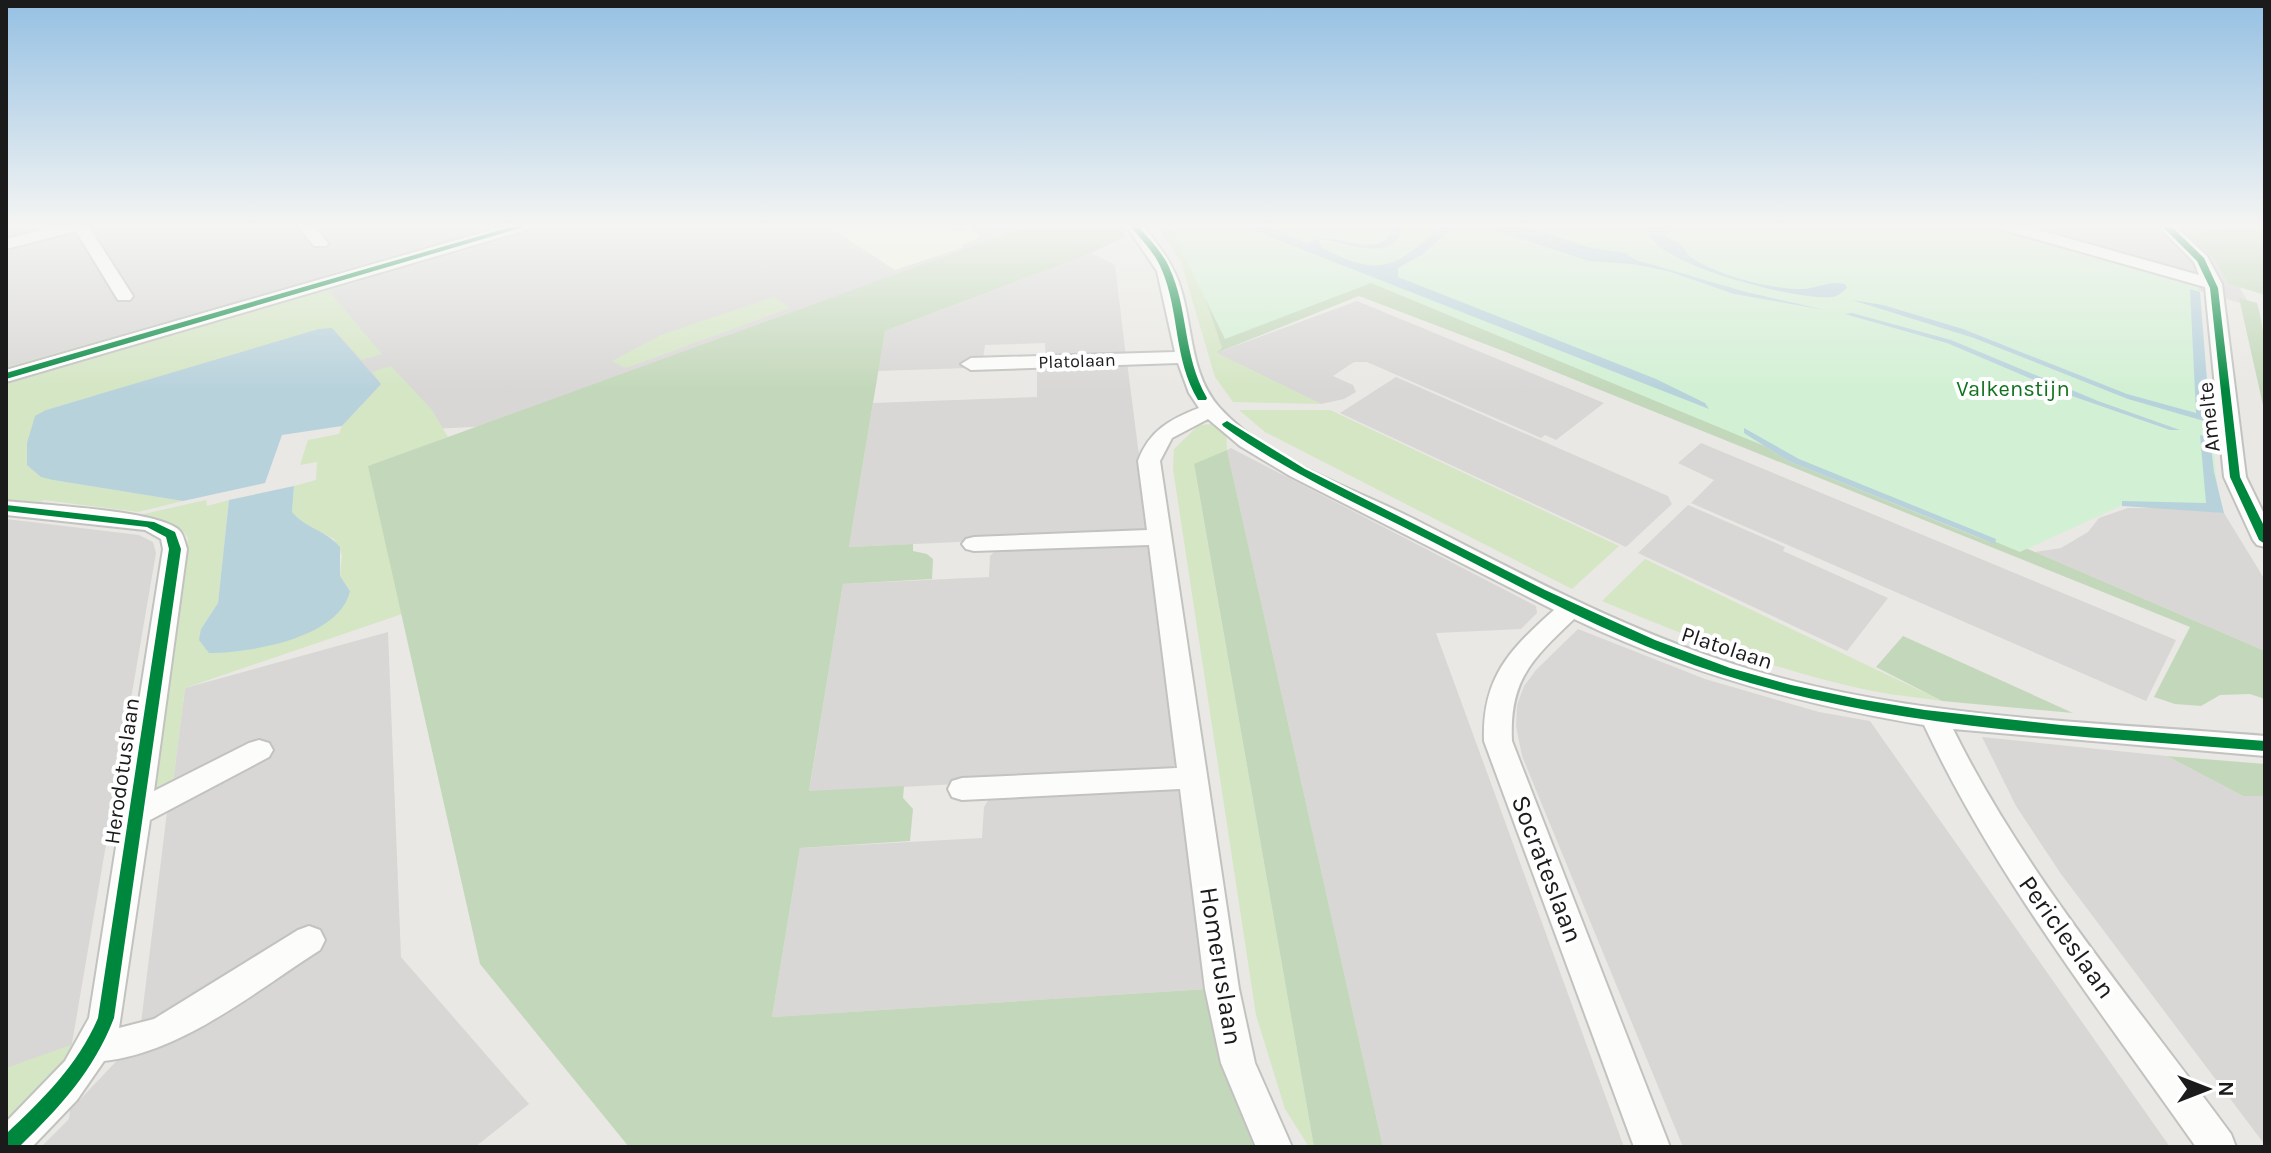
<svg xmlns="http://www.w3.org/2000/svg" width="2271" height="1153" viewBox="0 0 2271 1153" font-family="Karla,sans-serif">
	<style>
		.residential { fill: #d8d7d5 }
		.education { fill: #f3f4de }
		.grass { fill: #d4e6c4 }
		.forest { fill: #c3d8ba; fill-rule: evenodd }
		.park { fill: #d2f0d4 }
		.water { fill: #b8d2dc }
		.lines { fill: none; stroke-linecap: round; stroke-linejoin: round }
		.street-casing { stroke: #c2c2c0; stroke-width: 4 }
		.street { fill: #fcfcfb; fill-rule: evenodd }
		.cycleway-casing { stroke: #fff; stroke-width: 5 }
		.cycleway { fill: #00873e; fill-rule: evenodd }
		.labels { text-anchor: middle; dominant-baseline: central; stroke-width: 8; stroke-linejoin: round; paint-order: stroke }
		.far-street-label { font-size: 18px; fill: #1b1b1b; stroke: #fff }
		.park-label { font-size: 22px; fill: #11721e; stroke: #fff }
		.street-label { font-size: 22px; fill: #1b1b1b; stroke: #fff }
		.near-street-label { font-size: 26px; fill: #1b1b1b; stroke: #fff }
	</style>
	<rect width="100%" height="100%" fill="#e9e8e4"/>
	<!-- residential -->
	<path class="residential" d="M6,227H1086L559,423L408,430L304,373L6,405Z
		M1978,227H2253L2209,238L2251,306Z
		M1091,253L1115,265L1126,357L1046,360L1045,343L985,345L983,359L968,363L967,368L878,371L885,331Z
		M1357,301L1604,403L1556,440L1545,435L1541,438L1367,362H1354L1333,376L1353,385L1356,392L1344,399L1321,404L1216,353Z
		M1127,362L1148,525L1145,531L1136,534L849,547L873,403L1037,397V365Z
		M1396,377L1668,496L1672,504L1626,547L1340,413Z
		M1701,443L2176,640L2146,701L1691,503L1714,480L1678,463Z
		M1231,448L1536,606L1537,613L1521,629L1436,633L1624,1147H1383L1227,450Z
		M1688,505L1785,547L1783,551L1888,598L1847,651L1638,553Z
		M2128,508H2180L2224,513L2265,580V651L2035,552L2061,548L2088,532L2099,518Z
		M6,519L139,535L153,542L156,553L71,1049L6,1073Z
		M1146,544L1150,547L1177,762L1172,768L1162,773L809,792L843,584L989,577L990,556L996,550Z
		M1578,629L1705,679L1819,712L1870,721L2170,1147H1683L1522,756L1516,726L1517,705L1524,686L1536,670Z
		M388,632L401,957L529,1104L475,1147H41L69,1119L70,1110L127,1050L181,1029L323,936L316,928L172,1020L141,1023L168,804L270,748L264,741L172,790L185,688Z
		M1982,737L2167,756L2243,796H2265V1145L2061,874L2016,806Z
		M1178,789L1207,989L772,1017L800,848L982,838L984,807L990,797Z"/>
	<!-- education -->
	<path class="education" d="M829,227H949L959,233L969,228L982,237L962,245L964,247L895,270Z"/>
	<!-- grass -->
	<path class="grass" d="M1172,232L1188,248L1222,348L1217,353L1321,404L1233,402L1215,377L1181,262L1164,237Z
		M382,260L386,262L6,371V367Z
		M359,279L361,281L329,291L382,354L362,360L335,331L319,329L46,410L53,480L183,501L138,512L44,500L37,504L6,500V381Z
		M774,297L790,308L626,368L612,361L661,335Z
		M391,366L432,410L448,437L369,466L402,614L185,688L172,790L156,789L188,538C175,519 157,518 135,516L206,500L207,506L229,500L218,603L201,629L350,591L340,576L342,555L334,539L299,521L292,512L294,486L316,480L317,462L300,465L308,440L339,434L342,426L381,384L372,372Z
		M1239,410H1330L1619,546L1572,589L1265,432Z
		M1213,424L1226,427L1227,450L1194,465L1314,1147H1309L1285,1109L1256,1015L1173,469L1174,449L1199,425Z
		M1645,559L1942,701C1916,697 1889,695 1863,689C1774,670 1686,636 1602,601Z
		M82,1041L6,1129V1068Z"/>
	<!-- forest -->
	<path class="forest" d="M1026,227H1123L1126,236L1091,253L885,331L849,547L913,544V551L927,554L933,559L932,579L843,584L809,791L904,786L903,798L913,809L910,841L800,848L772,1017L1207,989L1258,1147H629L480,964L368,466Z
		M1160,227H1959L1806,460L2035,552L2265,651V699L2250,694L2220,695L2201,706L2175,704L2154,697L2190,627L1506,352L1359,296L1216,353L1222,348L1188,248L1173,232L1164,237ZM1763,445L1994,544L1788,461Z
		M2223,227H2265V295L2229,284L2215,259L2189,235Z
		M2239,298L2257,303C2268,340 2265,377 2265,414Z
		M1227,450L1383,1147H1314L1194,464Z
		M1903,636L2073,713L1942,701L1876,667Z
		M2167,756L2265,764V796H2243Z"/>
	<!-- park -->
	<path class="park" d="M1170,227H1988L2198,286L2219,504L2127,503L2020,552L1371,283L1225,339Z"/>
	<!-- water -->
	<path class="water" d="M1245,227H1269L1307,243C1334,229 1361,255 1386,240L1394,227H1402C1397,264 1345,243 1323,239L1319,241L1321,247C1378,278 1395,269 1440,227H1453L1423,254L1398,268V277L1656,379L1705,403L1709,409Z
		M1484,227H1528L1591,248L1625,253L1636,260L1746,292L1825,310L1734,294L1668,271L1632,264L1589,261Z
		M1674,227L1665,235C1670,241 1676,240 1681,245C1686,249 1686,255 1693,259C1721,276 1769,289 1802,289C1817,289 1828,280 1845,284L1847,288C1842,292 1838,297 1831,297C1799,301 1645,263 1647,227Z
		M2190,289L2200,292L2210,419L2204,421L2128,399L1974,338L1852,300L1883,305L1963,329L2127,394L2196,413Z
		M1852,313L1951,340L2098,401L2180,430H2170L2072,396L1947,343L1845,314Z
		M332,328L381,384L342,426L282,435L265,483L183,501L53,480L41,477L27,465V443L35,416L46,410L319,329Z
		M1744,428L1799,459L1996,539L1995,544L1788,461L1744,433Z
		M2200,435L2210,438L2214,472L2224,513L2122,506V501L2206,503Z
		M294,486L292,512C305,528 327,531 340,547V576L350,591C340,638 250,653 209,653L199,640L201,629L218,603L229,500Z"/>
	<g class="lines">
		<defs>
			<path id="street" d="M54,227H89L133,296L130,300H118L76,231L6,249V239Z
				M298,227H315L328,243L326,246H314Z
				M502,227H528L526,230L6,382V370Z
				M1127,227H1144C1159,246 1174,265 1181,289C1193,328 1190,374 1219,407C1268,461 1348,486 1412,518C1516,571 1619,627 1730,663C1901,719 2087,721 2265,736V756L1953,729C2025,875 2135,1003 2231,1134L2236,1147H2196C2100,1010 1995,877 1924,725C1802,705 1686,673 1574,619C1532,659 1509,680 1512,741L1670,1147H1634L1484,741C1482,678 1509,650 1554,610L1290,476L1240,446L1208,419L1172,438L1160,461L1239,989L1255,1063L1292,1147H1256L1221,1063L1205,989L1180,789L962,800L952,797L948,789L952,781L962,778L1177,768L1149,545L974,551L966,549L962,544L966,539L974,537L1147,530L1138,461C1149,431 1170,419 1199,408L1189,393L1178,363L971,370L961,364L971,358L1175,352L1157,271Z
				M2002,227H2028L2199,275L2194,262L2159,227H2176L2207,256L2222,284L2246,477L2265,516V547L2257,545L2253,540L2224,477L2205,287L2004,230Z
				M6,501C39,505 161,510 180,531C184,536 185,543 187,549L154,791L249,743L259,740L269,743L273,750L269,757L150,820L119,1028L154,1019L298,930L309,926L320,930L325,940L320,950C254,992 183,1052 104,1061L77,1100L32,1147H6V1122L65,1061L89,1018L163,549L161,539L145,530L6,515Z"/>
		</defs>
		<!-- street casing -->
		<use href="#street" class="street-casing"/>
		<!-- street -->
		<use href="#street" class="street"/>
		<defs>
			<path id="cycleway" d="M511,227H524L6,379V373Z
				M1131,227H1139C1150,240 1162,252 1169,267C1189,309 1182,354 1207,398L1206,400H1198C1173,358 1180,311 1161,268C1154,252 1142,240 1131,227Z
				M2163,227H2172L2204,258L2218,288L2240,477L2265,528V544L2259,540L2230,477L2210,288L2197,261Z
				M1227,421L1305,469L1545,590L1655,640L1730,668L1791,685L1858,699L1925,710L2061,725L2265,741V751C2082,736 1897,730 1721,674C1621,642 1528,591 1435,543C1363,506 1289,474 1223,426L1222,424Z
				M6,505L154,522L175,532L181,549L114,1018C93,1072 60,1107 19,1147H6V1134C42,1100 78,1065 98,1018L169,549L166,537L147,527L6,511Z"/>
		</defs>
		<!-- cycleway casing -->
		<use href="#cycleway" class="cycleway-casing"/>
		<!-- cycleway -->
		<use href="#cycleway" class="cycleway"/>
	</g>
	<!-- sky -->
	<linearGradient id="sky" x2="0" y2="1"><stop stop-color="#95c0e3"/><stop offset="0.58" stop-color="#f5f5f3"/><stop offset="1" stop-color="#f5f5f3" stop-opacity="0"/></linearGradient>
	<rect width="2271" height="389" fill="url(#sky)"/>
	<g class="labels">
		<!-- far-street labels -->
		<g class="far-street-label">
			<text transform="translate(1077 361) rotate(-2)">Platolaan</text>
		</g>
		<!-- park labels -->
		<g class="park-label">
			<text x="2013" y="389">Valkenstijn</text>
		</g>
		<!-- street labels -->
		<g class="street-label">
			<text transform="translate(2209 417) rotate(-96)">Amelte</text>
			<text transform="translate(1727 648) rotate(18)">Platolaan</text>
			<text transform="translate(122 771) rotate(-82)">Herodotuslaan</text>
		</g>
		<!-- near-street labels -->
		<g class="near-street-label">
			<text transform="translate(1547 869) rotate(69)">Socrateslaan</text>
			<text transform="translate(2067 937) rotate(54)">Pericleslaan</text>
			<text transform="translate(1221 966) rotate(81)">Homeruslaan</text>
		</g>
	</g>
	<!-- border -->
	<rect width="2271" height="1153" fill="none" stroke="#1b1b1b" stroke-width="16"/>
	<!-- north arrow -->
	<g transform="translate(2207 1089) rotate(90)" stroke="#ffffff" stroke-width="6" paint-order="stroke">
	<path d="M0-6L14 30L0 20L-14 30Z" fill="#1b1b1b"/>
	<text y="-12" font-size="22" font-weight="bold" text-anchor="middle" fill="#1b1b1b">N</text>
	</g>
</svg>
